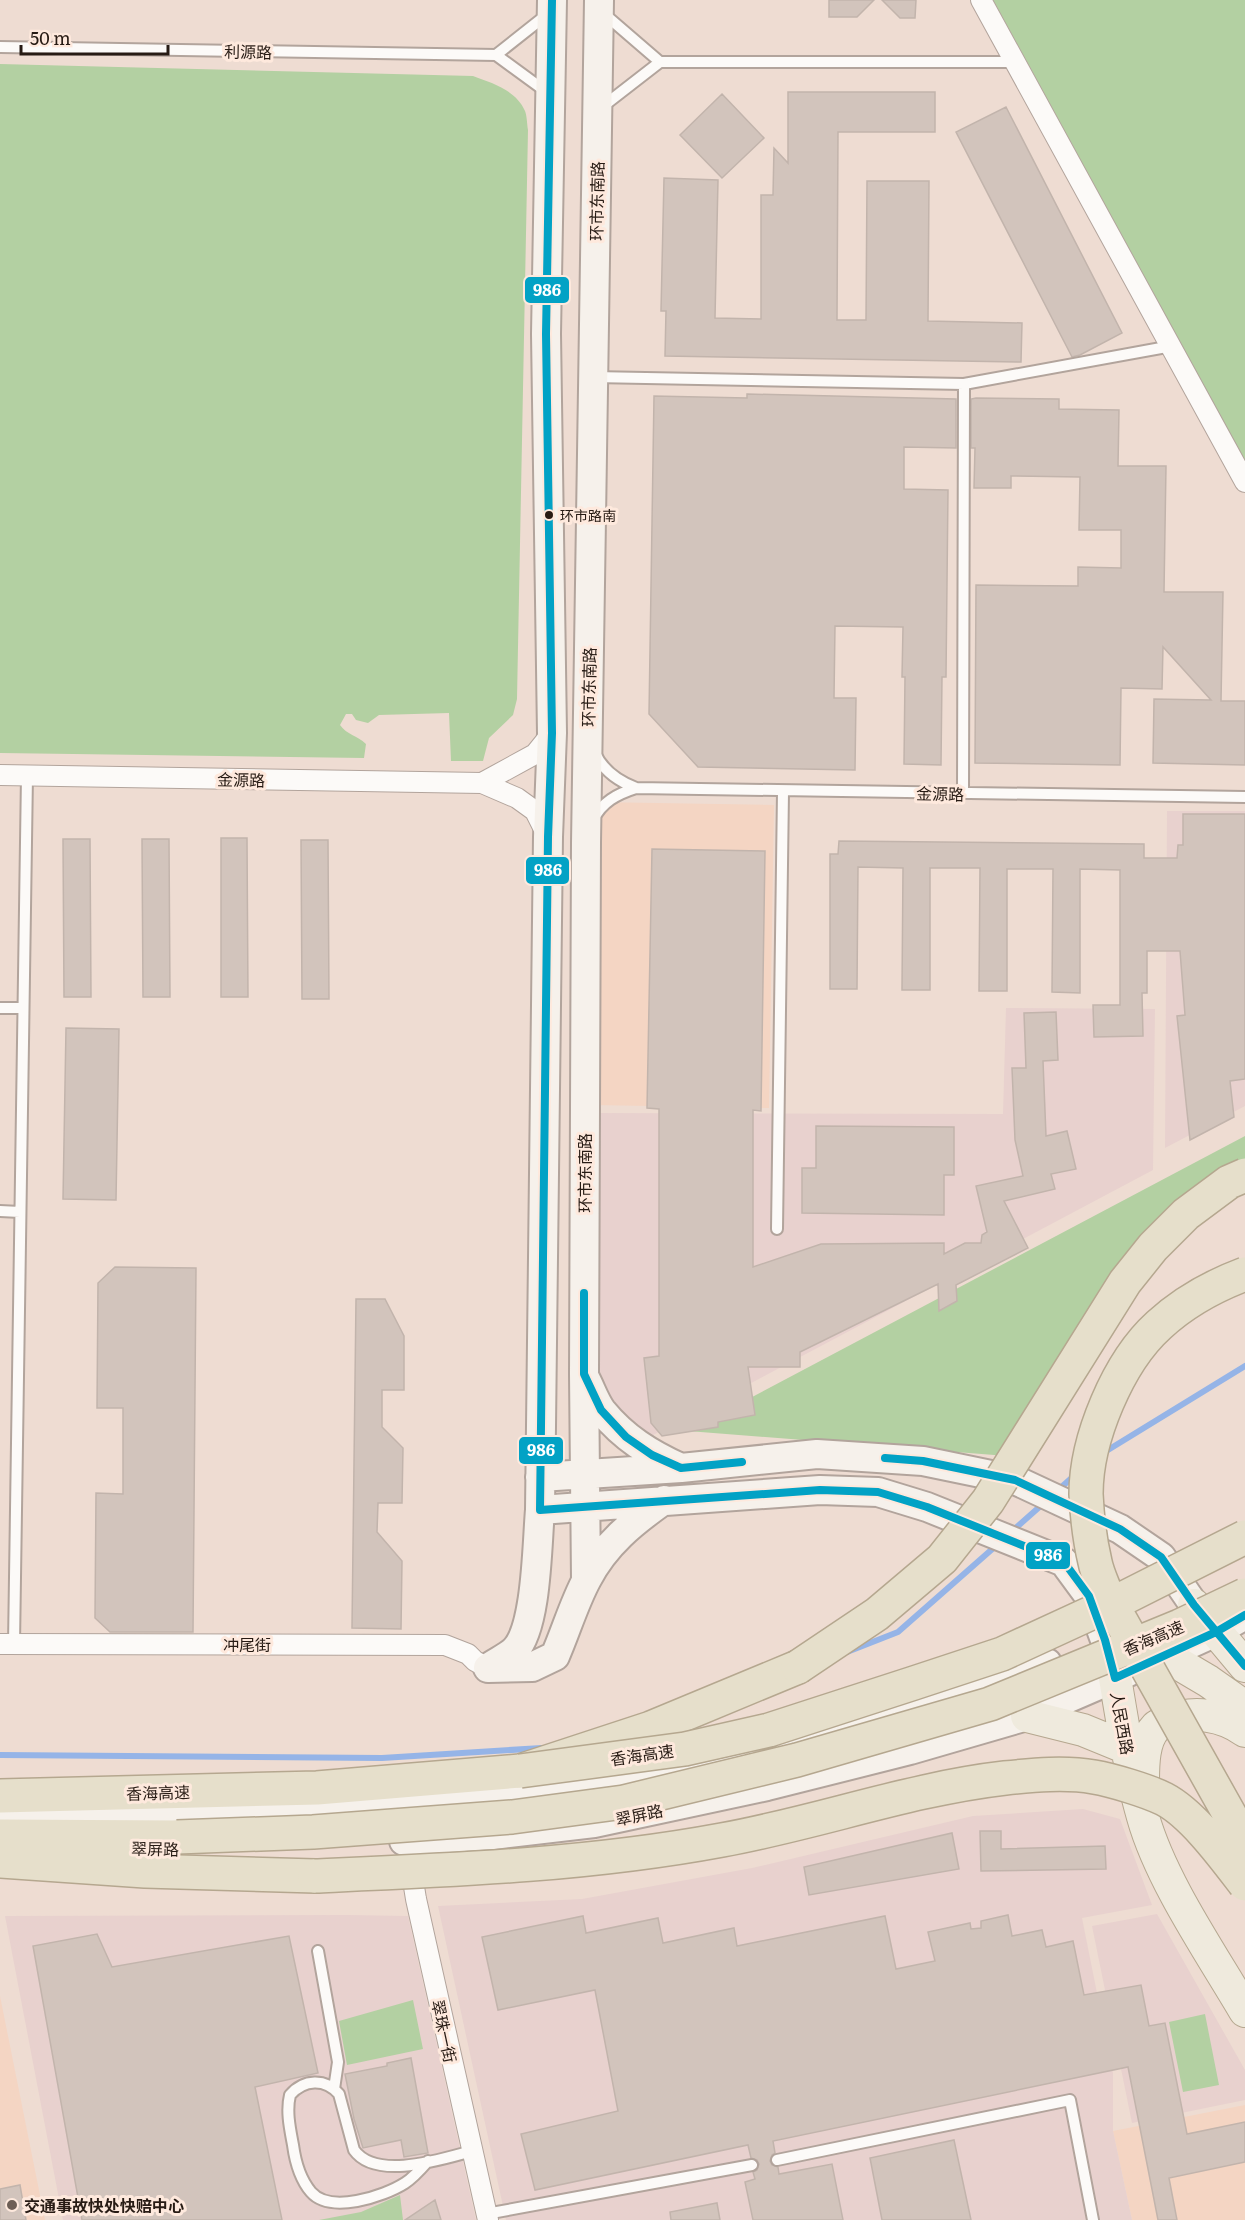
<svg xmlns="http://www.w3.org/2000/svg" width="1245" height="2220" viewBox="0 0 1245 2220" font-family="Literata,'Noto Sans SC',serif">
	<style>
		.built { fill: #f4d5c3 }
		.industrial { fill: #e8d1ce }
		.green { fill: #b3d0a2 }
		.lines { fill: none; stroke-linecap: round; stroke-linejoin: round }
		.stream { stroke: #95b4e7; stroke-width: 6 }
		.building { fill: #d2c4bc; stroke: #c2b4ac; stroke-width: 1.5 }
		.lane-casing { stroke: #b2a49c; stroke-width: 14 }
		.street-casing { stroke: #b2a49c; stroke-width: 22 }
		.secondary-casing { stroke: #b2a49c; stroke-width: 32 }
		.primary-casing { stroke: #b5a78f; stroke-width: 34 }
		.highway-casing { stroke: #b5a78f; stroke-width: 36 }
		.lane { stroke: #fcfaf8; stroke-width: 10 }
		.street { stroke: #fcfaf8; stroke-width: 20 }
		.secondary { stroke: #f6f1eb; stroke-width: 28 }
		.primary { stroke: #efeadd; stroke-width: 32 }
		.highway { stroke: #e6dfcb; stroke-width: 33 }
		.highway-bridge-casing { stroke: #b5a78f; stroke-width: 36; stroke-linecap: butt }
		.highway-bridge { stroke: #e6dfcb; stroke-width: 33 }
		.bus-1-casing { stroke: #fee9dd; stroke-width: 12 }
		.bus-1 { stroke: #02a2c5; stroke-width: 8 }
		.bus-dot { fill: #271b14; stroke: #fee9dd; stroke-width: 2 }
		.poi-dot { fill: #6d5f56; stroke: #fee9dd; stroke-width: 2 }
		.labels { text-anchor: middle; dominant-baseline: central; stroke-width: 6; stroke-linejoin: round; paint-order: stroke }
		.bus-label { font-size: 14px; fill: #271b14; stroke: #fee9dd; text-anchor: start }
		.street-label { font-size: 16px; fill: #271b14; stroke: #fee9dd }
		.poi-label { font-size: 16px; font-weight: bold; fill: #271b14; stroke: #fee9dd; text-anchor: start }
		.line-badge { stroke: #fee9dd; stroke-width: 2 }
		.badge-label { font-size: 16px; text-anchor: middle; font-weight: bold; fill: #fff }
	</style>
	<rect width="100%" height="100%" fill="#eedcd2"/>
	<!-- built -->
	<path class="built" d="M596,802L774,805L769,1108L592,1105Z
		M0,1996L45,2220H0Z
		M1245,2105V2220H1132L1113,2131Z"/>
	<!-- industrial -->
	<path class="industrial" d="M1167,811H1245V1106L1165,1148Z
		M1006,1008L1155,1009L1153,1170L640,1442L588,1388L592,1113L1003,1114Z
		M1083,1809L1120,1819L1152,1905L1082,1918L1113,2073V2131L1132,2220H506L438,1906L582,1899L752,1868L973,1816Z
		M1157,1914L1245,2070V2100L1132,2123L1092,1926Z
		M348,1915L408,1916L476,2220H63L5,1916Z"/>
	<!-- green -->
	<path class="green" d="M993,0H1245V461Z
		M0,64L473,76C492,83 516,90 525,111C527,116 527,124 528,130L517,699L513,715L489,738L483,761H451L449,713L379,715L368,723L356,720L352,714H346L340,725C347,735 357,735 366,744L364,758L0,753Z
		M1245,1136V1166L1203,1189L1007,1456L688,1431Z
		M413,2000L423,2049L347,2065L339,2021Z
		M1205,2014L1219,2085L1183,2092L1169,2022Z
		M400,2195L403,2220H319L361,2212Z"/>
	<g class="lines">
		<!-- stream -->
		<path class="stream" d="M1103,1453L1245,1366
			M1057,1491L1076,1474
			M1010,1533L1045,1502
			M847,1652L898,1632L998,1544
			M0,1755L382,1758L542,1748"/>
	</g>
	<!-- building -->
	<path class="building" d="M829,0H874L857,17H829Z
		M882,0H916L915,18H900Z
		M788,92H935V132H838L837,320H866L867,181H929L928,321L1022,323L1021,362L665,356L666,311H661L664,178L718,180L715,318L761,319V195H773L774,148L788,163Z
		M722,94L764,138L722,178L680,135Z
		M1006,107L1122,333L1080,355L1072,357L956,132Z
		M747,394L956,399V448L904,447V489L948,490L946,677H942L941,765L904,764L905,677H902L903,627L835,626L834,698H856L855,770L698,767L649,714L654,396L747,398Z
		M976,398L1059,399V409L1119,410L1118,466H1166L1164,592H1223L1221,701H1245V765L1153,763L1154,699L1211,700L1163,647L1162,689L1121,688L1120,765L975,763L976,585L1078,586V567L1121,568V530H1079L1080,477L1011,476V488H974L975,448H971V399Z
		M1183,814H1245V1079L1230,1081L1234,1117L1190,1140L1177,1016L1185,1015L1180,951H1147V993H1142L1143,1036L1094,1037L1093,1005H1120V870L1080,869V993L1052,992L1053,869H1007V991H979L980,868H930V990H902L903,868L858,867L857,989H830V854H838L839,841L1144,844V858H1177L1178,845H1183Z
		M221,838H247L248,997H221Z
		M63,839H90L91,997H64Z
		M142,839H169L170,997H143Z
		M301,840H328L329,999H302Z
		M652,849L765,851L761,1111L753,1110V1267L821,1244L944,1243V1254L965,1243H981L982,1235L987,1232L976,1186L1023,1176L1015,1140L1012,1068H1026L1024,1013L1056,1012L1058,1060L1043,1061L1046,1136L1067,1131L1076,1169L1051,1174L1055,1189L1004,1201L1028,1248L956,1285L957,1301L939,1311L938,1284L800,1352V1367H748L755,1415L718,1422V1427L662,1436L651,1423L644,1358L659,1356V1109L647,1108Z
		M66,1028L119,1029L116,1200L63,1199Z
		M816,1126L954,1127V1175H944V1215L802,1213V1168H816Z
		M115,1267L196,1268L193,1632H110L95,1618L96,1493L123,1494V1408H97L98,1283Z
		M356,1299H385L404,1336V1390H382V1427L403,1448L402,1503H378L377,1532L402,1561L401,1629L352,1628Z
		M980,1831H1001V1849L1105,1846L1106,1869L981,1871Z
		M952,1833L959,1869L809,1895L804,1867Z
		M1008,1915L1012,1936L1042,1930L1046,1947L1073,1941L1084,1995L1141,1985L1149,2026L1165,2023L1187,2134L1245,2122V2162L1169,2178L1177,2220H1158L1128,2067L773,2141L775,2153L772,2155L770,2161L772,2165L778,2167L779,2174L832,2164L843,2220H753L745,2182L755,2179L753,2172L757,2170L759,2164L757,2160L751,2158L748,2145L535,2190L521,2134L618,2111L595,1990L498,2010L482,1937L583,1916L586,1933L658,1918L663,1943L734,1928L737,1946L885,1916L896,1969L935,1961L928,1932L970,1923L971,1929L981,1928V1921Z
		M97,1934L112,1967L289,1936L318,2073L255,2087L282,2220H82L33,1946Z
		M411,2058L428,2153L404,2157L401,2140L363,2148L354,2119L345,2074L387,2066V2063Z
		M954,2140L971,2220H882L870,2158Z
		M20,2185L26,2220H0V2189Z
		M435,2200L441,2220H405Z
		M717,2203L720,2220H671L670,2212Z"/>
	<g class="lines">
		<defs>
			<path id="lane" d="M602,12L660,62L602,107
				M0,47L496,55
				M660,62H1014
				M548,93L496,55L549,13
				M593,377L964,384
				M636,788L1245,797
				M963,793L964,384L1172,346
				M593,820C602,802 617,794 636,788C618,781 603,771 595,753
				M0,1008H23
				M0,1211L20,1212
				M777,1229L783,792
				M14,1644L27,775
				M318,1951L338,2062L334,2089
				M777,2160L1070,2100L1093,2220
				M428,2161C421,2169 413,2178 405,2183C383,2197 330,2214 311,2192C300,2179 295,2160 293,2145C290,2129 286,2111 290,2095C304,2079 325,2078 339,2094L354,2150C376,2181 442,2159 472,2151
				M486,2214L752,2165"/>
			<path id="street" d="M981,0L1245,482
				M0,775L482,783L517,798L535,811L546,833
				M482,783L535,754L552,733
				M0,1644L445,1645L468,1654L475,1661L488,1668
				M410,1862L416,1899L488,2220"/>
			<path id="secondary" d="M585,1378C591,1389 595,1402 602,1411C624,1438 650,1454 681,1468
				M540,1477L681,1468L817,1454L923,1461L1015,1480L1120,1529L1161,1557L1194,1605
				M540,1510L820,1490L878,1492L927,1507L1064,1562L1089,1596L1105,1640L1113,1670
				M586,1580L584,1374L586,843L599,0
				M488,1668C496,1662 508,1657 515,1650C537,1627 537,1543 540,1510L548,837L552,733L546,334L552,0
				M488,1668L532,1667L555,1656C566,1631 574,1603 587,1579C605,1544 633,1522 664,1500
				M0,1817L244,1812L394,1802L524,1790L661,1772L861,1724L1012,1677L1047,1663
				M404,1841L493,1835L594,1823L767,1786L910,1750L1027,1716L1115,1678L1216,1632L1245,1615"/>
			<path id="primary" d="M1194,1605L1245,1666
				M1116,1642L1164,1655L1208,1681L1245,1707
				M1115,1678C1123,1725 1130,1772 1143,1817C1161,1881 1211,1953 1245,2011
				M1027,1716L1083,1730L1127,1748
				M1143,1782C1143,1765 1143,1740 1156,1727C1159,1724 1165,1723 1169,1721C1193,1710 1223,1715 1245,1731"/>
			<path id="highway" d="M0,1796L317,1788L520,1771L651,1728L798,1667
				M0,1836L177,1837
				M0,1861L145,1871L315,1876"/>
		</defs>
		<!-- lane casing -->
		<use href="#lane" class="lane-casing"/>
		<!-- street casing -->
		<use href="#street" class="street-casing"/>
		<!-- secondary casing -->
		<use href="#secondary" class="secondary-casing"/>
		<!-- primary casing -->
		<use href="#primary" class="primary-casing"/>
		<!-- highway casing -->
		<use href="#highway" class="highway-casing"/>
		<!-- lane -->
		<use href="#lane" class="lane"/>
		<!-- street -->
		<use href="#street" class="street"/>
		<!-- secondary -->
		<use href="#secondary" class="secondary"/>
		<!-- primary -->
		<use href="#primary" class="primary"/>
		<!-- highway -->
		<use href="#highway" class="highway"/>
		<defs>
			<path id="highway-bridge" d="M1245,1274C1213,1286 1184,1302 1159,1325C1118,1362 1086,1439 1086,1494C1087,1515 1090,1541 1095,1562C1097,1573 1103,1585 1107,1596L1245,1842
				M798,1667L877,1614L942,1559L988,1501L1125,1282L1153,1247L1186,1214L1229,1182L1245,1175
				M520,1771L685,1749L769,1730L914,1683L1002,1654L1128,1596L1245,1537
				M177,1837L313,1832L512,1817L624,1802L797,1760L990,1704L1180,1626L1245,1595
				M315,1876C452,1870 588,1865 722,1840C817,1823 909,1789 1005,1778C1034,1775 1065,1772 1094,1777C1112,1780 1148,1791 1164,1799C1193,1814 1225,1858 1245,1884"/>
		</defs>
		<!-- highway-bridge casing -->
		<use href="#highway-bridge" class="highway-bridge-casing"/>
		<!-- highway-bridge -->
		<use href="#highway-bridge" class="highway-bridge"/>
		<defs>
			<path id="bus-1" d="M552,0L546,334L552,733L548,837L540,1510L820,1490L878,1492L927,1507L1064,1562L1089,1596L1105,1640L1115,1678L1216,1632L1245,1615
				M584,1293V1374L601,1410L626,1437L652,1455L681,1468L742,1462
				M885,1458L923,1461L1015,1480L1120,1529L1161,1557L1194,1605L1245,1666"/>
		</defs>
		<!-- bus-1 casing -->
		<use href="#bus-1" class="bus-1-casing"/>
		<!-- bus-1 -->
		<use href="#bus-1" class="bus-1"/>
	</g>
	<!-- markers -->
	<circle class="bus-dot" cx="549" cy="515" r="5"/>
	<circle class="poi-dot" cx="12" cy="2205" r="6"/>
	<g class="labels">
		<!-- bus labels -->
		<g class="bus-label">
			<text x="560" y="515">环市路南</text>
		</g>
		<!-- street labels -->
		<g class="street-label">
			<text transform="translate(248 51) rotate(1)">利源路</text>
			<text transform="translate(596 201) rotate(-89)">环市东南路</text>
			<text transform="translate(588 687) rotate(-89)">环市东南路</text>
			<text transform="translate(241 779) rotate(1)">金源路</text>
			<text transform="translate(940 793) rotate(1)">金源路</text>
			<text transform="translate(584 1173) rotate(-90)">环市东南路</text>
			<text transform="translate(1153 1637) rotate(-23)">香海高速</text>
			<text x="247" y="1644">冲尾街</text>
			<text transform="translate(1123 1723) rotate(80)">人民西路</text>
			<text transform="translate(642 1754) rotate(-8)">香海高速</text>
			<text transform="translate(158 1792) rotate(-2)">香海高速</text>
			<text transform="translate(639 1814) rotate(-12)">翠屏路</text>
			<text transform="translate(155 1848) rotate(1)">翠屏路</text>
			<text transform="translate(445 2031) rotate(78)">翠珠一街</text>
		</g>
		<!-- poi labels -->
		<g class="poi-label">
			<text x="24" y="2205">交通事故快处快赔中心</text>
		</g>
	</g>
	<g class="line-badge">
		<rect x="524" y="276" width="46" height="28" rx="6" fill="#02a2c5"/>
		<rect x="525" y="856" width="45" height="29" rx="6" fill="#02a2c5"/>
		<rect x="518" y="1436" width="46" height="29" rx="6" fill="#02a2c5"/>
		<rect x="1025" y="1541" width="46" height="29" rx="6" fill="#02a2c5"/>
	</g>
	<g class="badge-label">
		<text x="547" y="296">986</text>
		<text x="548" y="876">986</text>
		<text x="541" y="1456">986</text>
		<text x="1048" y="1561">986</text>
	</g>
	<!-- scale -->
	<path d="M21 45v9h147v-9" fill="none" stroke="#271b14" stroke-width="3"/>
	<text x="30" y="45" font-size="18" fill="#271b14" stroke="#fee9dd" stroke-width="4.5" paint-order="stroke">50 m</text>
</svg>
